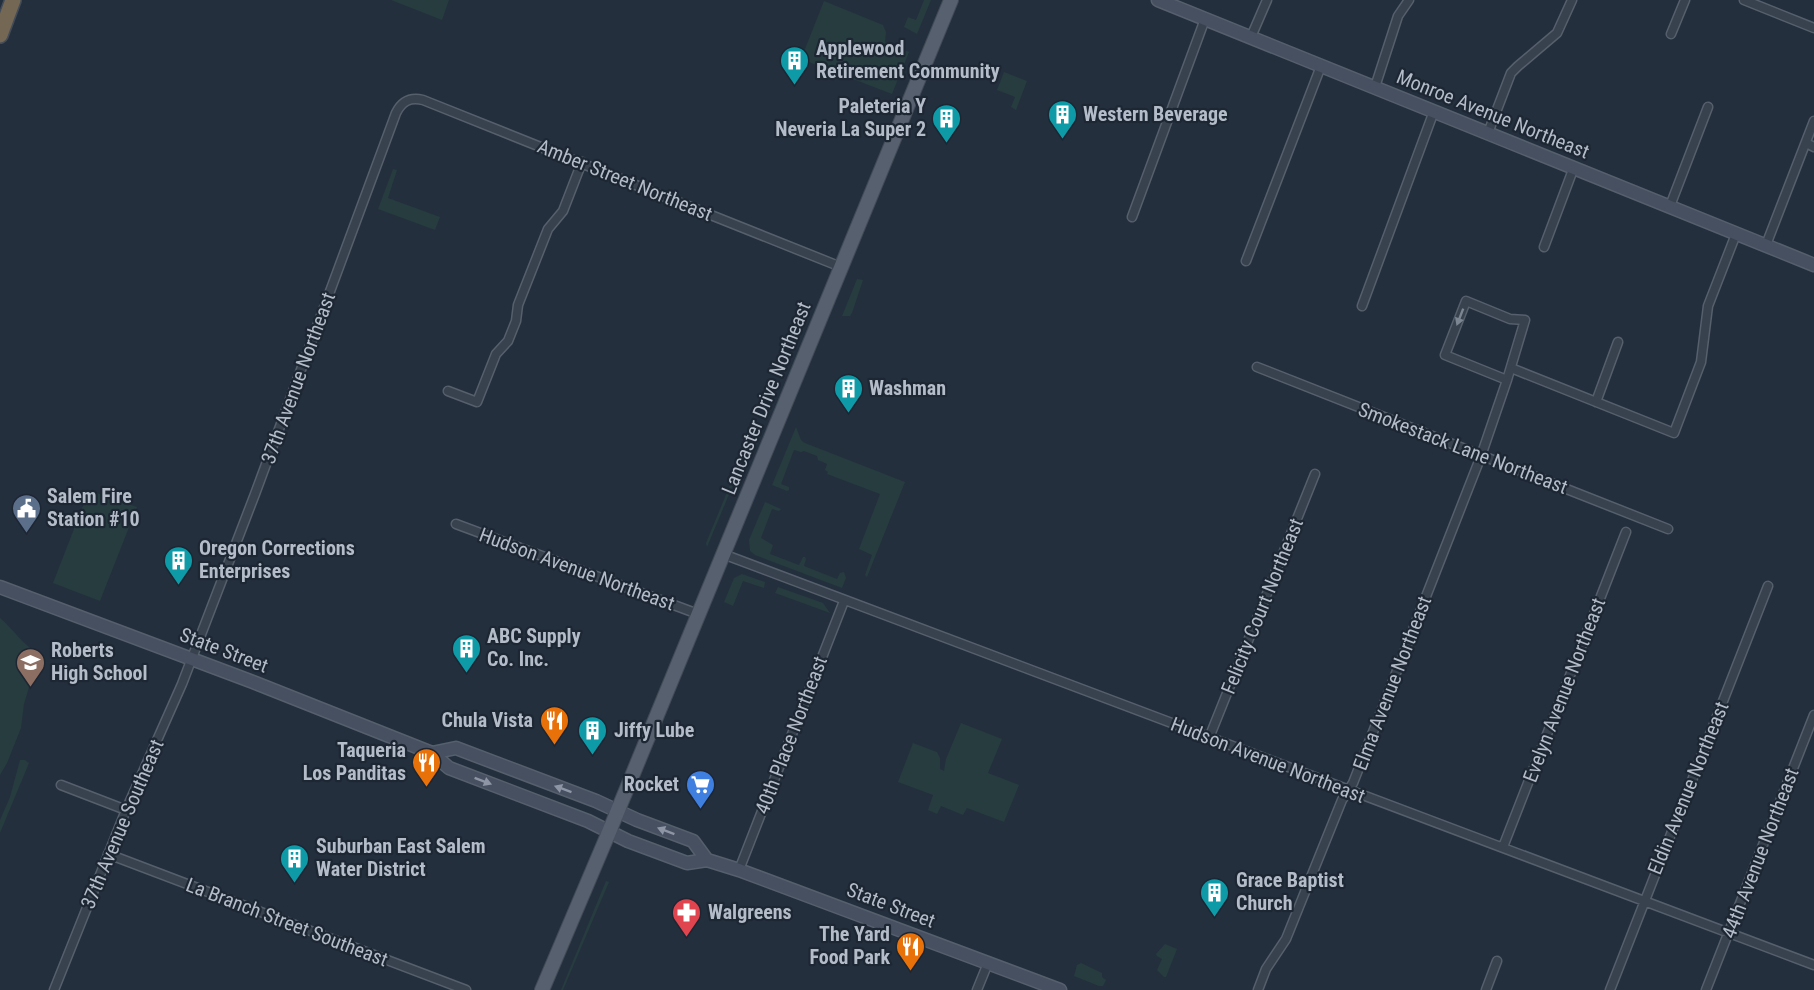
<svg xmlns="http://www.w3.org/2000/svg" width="1814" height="990" viewBox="0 0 1814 990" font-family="'Roboto Condensed',sans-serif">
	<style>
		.green { fill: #263c3f }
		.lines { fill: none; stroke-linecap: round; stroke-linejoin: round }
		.street-casing { stroke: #565f6c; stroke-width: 11 }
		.secondary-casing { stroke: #565f6c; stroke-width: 15 }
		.primary-casing { stroke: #414a57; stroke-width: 16 }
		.highway-casing { stroke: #434c59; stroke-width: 18 }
		.street { stroke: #38414e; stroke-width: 8 }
		.secondary { stroke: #465061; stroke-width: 12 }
		.primary { stroke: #56606e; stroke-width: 14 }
		.highway { stroke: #746855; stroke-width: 15 }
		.oneway { fill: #7c8592 }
		.oneway2 { fill: #8e96a5 }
		.labels { text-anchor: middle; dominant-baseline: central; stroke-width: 4.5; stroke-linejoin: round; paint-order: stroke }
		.poi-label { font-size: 20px; font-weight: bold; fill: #b4bcc9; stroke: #1d2633; text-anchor: start }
		.street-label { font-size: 20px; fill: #b4bcc9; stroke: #1d2633 }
	</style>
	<rect width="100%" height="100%" fill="#242f3e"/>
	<!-- green -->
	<path class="green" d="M391,0H449L442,20Z
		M924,0H931L917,34L904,27L908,17L916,20Z
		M824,1L883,25L886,32L885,42L909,52L892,94L801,59Z
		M1004,72L1027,81L1016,110L1011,107L1015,97L997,90Z
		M393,169L397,170L388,198L440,217L435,230L378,209Z
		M857,279L863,280L852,313L850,316H842Z
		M796,427L801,440L805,443L905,482L867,577L865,575L872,555L859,549L880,494L827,474L828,472L825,470L827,464L818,460L817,456L804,451L801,452L794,450L781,484L789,487V490L787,491L772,485Z
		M752,432L753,437L707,547L706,543Z
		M91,491L137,507L100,601L53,583L88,493Z
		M765,502L781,509L779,511L772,509L761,538L773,545L770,554L799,565L803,557H805L806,559L804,566L837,579L840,573L844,572L846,578L842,588L755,555L750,551L749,540Z
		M742,574L765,582L764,588L743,581L733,606L724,602L734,578Z
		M778,587L823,603L830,613L775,593Z
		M0,618C14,630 23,645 39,654L24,704L21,728L7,763L0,775Z
		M961,723L1002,739L988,773L1019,785L1004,822L967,808L963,815L941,806L937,814L928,810L933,795L898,782L913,743L937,752L940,758V769L944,771L946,759Z
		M20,760H25L29,763L0,833V820L10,797Z
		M606,881L609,882L563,990H561Z
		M1165,944L1177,949L1166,977H1164L1157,970L1162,959L1157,956L1156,954Z
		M1081,963L1102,973V977L1106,980L1103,986H1099L1074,976L1077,965Z"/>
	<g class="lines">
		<defs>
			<path id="street" d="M1744,0L1814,28
				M1671,34L1685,0
				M1251,37L1267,0
				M1375,87L1398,16L1409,0
				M1488,133L1511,73L1518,66L1557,33L1572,0
				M1806,143L1814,147
				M1670,206L1708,107
				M1132,217L1205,19
				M1766,245L1814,121
				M1544,247L1574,167
				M1246,261L1321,66
				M1362,306L1434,111
				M1257,367L1668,529
				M1511,368L1674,433L1701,362L1708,306L1736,234
				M448,391L477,402L496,354L508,341L516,321L518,305L548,229L563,211L582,162
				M1596,402L1618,342
				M456,524L698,614
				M723,554L1814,965
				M1209,738L1315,474
				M61,785L126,810
				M1503,847L1626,532
				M108,854L466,990
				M739,870L844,601
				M54,990L126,810L182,684L255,494L396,113C402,101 410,97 423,100L841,267
				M977,990L988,963
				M1258,990L1266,969L1286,939L1342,800L1353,783L1481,456L1507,380L1525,320L1510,319L1466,301L1445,355L1507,380
				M1486,990L1497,961
				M1610,990L1768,586
				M1706,990L1814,715"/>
			<path id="secondary" d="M1158,0L1814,265
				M0,587L253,682L432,753L449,768L588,821L628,841L687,863L707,860L739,870L1060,990
				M432,753L456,748L596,801L637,820L693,841L707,860"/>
			<path id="primary" d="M542,990L609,832L951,0"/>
			<path id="highway" d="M0,35L13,0"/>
		</defs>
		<!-- street casing -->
		<use href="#street" class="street-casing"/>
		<!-- secondary casing -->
		<use href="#secondary" class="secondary-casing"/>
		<!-- primary casing -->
		<use href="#primary" class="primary-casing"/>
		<!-- highway casing -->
		<use href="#highway" class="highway-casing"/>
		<!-- street -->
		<use href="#street" class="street"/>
		<!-- secondary -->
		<use href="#secondary" class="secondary"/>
		<!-- primary -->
		<use href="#primary" class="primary"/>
		<!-- highway -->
		<use href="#highway" class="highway"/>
	</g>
	<!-- one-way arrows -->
	<defs><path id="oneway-solid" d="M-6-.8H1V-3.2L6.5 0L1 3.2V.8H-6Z" transform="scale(1.5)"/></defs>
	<use class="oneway" href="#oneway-solid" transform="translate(1460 317) rotate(111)"/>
	<g class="oneway2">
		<use href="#oneway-solid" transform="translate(483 781) rotate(21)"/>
		<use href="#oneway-solid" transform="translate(563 789) rotate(-160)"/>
		<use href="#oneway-solid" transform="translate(666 831) rotate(-159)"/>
	</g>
	<!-- icons -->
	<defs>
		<symbol id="building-pin" viewBox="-11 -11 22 30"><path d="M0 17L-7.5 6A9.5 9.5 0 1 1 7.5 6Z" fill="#0f9aa8" stroke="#1d2633"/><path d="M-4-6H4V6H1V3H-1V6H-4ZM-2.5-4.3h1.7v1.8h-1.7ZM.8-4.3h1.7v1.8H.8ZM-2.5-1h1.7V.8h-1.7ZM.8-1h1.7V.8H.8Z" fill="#fff"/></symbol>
		<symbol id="civic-pin" viewBox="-11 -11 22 30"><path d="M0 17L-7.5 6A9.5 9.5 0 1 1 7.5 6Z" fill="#5c6f8a" stroke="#1d2633"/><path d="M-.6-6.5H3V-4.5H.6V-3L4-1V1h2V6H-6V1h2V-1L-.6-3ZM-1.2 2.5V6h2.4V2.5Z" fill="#fff"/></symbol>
		<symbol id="school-pin" viewBox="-11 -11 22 30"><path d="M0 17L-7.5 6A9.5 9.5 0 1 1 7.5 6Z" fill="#8d6e63" stroke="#1d2633"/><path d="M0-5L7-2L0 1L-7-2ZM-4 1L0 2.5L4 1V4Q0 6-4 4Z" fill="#fff"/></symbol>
		<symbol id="restaurant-pin" viewBox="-11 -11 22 30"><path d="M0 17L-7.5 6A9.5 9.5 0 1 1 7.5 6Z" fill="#e8710a" stroke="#1d2633"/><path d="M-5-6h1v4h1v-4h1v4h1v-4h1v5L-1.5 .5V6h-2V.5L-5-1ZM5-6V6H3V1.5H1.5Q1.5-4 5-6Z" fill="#fff"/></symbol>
		<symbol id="supermarket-pin" viewBox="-11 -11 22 30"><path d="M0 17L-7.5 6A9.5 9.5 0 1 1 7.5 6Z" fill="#3f7fe0" stroke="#1d2633"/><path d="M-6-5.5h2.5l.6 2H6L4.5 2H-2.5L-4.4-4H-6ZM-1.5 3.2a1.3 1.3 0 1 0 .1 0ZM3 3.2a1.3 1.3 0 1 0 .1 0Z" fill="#fff"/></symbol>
		<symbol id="pharmacy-pin" viewBox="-11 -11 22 30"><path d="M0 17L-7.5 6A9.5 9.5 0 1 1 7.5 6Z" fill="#e0444e" stroke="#1d2633"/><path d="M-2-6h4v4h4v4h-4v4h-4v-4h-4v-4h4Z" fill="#fff"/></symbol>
	</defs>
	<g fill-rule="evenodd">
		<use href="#building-pin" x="778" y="44" width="33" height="45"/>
		<use href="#building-pin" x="1046" y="98" width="33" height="45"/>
		<use href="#building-pin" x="930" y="102" width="33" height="45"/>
		<use href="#building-pin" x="832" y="372" width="33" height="45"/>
		<use href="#civic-pin" x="10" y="492" width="33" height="45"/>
		<use href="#building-pin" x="162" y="544" width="33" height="45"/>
		<use href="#building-pin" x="450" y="632" width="33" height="45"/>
		<use href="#school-pin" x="14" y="646" width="33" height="45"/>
		<use href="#restaurant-pin" x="538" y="704" width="33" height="45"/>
		<use href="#building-pin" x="576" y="714" width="33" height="45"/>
		<use href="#restaurant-pin" x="410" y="746" width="33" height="45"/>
		<use href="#supermarket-pin" x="684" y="768" width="33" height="45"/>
		<use href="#building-pin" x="278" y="842" width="33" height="45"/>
		<use href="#building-pin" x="1198" y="876" width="33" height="45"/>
		<use href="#pharmacy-pin" x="670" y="896" width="33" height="45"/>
		<use href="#restaurant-pin" x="894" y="930" width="33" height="45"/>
	</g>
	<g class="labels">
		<!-- poi labels -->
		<g class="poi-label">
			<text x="816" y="48">Applewood<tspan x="816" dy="23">Retirement Community</tspan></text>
			<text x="926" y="106" text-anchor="end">Paleteria Y<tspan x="926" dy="23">Neveria La Super 2</tspan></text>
			<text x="1083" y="114">Western Beverage</text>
			<text x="869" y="388">Washman</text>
			<text x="47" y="496">Salem Fire<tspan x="47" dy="23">Station #10</tspan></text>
			<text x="199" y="548">Oregon Corrections<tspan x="199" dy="23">Enterprises</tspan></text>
			<text x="487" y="636">ABC Supply<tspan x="487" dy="23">Co. Inc.</tspan></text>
			<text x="51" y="650">Roberts<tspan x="51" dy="23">High School</tspan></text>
			<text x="533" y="720" text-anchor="end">Chula Vista</text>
			<text x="614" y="730">Jiffy Lube</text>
			<text x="406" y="750" text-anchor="end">Taqueria<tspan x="406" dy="23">Los Panditas</tspan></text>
			<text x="679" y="784" text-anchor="end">Rocket</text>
			<text x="316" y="846">Suburban East Salem<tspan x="316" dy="23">Water District</tspan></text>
			<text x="1236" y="880">Grace Baptist<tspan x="1236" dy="23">Church</tspan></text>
			<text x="708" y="912">Walgreens</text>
			<text x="890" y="934" text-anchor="end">The Yard<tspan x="890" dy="23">Food Park</tspan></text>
		</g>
		<!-- street labels -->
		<g class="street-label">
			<text transform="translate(1493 114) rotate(22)">Monroe Avenue Northeast</text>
			<text transform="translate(625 180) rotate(22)">Amber Street Northeast</text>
			<text transform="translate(298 378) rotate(-70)">37th Avenue Northeast</text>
			<text transform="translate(766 398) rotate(-68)">Lancaster Drive Northeast</text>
			<text transform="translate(1463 448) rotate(21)">Smokestack Lane Northeast</text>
			<text transform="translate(577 569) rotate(20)">Hudson Avenue Northeast</text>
			<text transform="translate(1262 606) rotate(-68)">Felicity Court Northeast</text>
			<text transform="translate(224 650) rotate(21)">State Street</text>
			<text transform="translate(1392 683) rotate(-69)">Elma Avenue Northeast</text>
			<text transform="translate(1564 690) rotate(-69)">Evelyn Avenue Northeast</text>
			<text transform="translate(791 735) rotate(-69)">40th Place Northeast</text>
			<text transform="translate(1268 760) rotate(21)">Hudson Avenue Northeast</text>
			<text transform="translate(1688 788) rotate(-68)">Eldin Avenue Northeast</text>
			<text transform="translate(122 824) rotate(-67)">37th Avenue Southeast</text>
			<text transform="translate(1760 853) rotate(-69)">44th Avenue Northeast</text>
			<text transform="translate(891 905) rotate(21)">State Street</text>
			<text transform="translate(287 922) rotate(21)">La Branch Street Southeast</text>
		</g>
	</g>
</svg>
